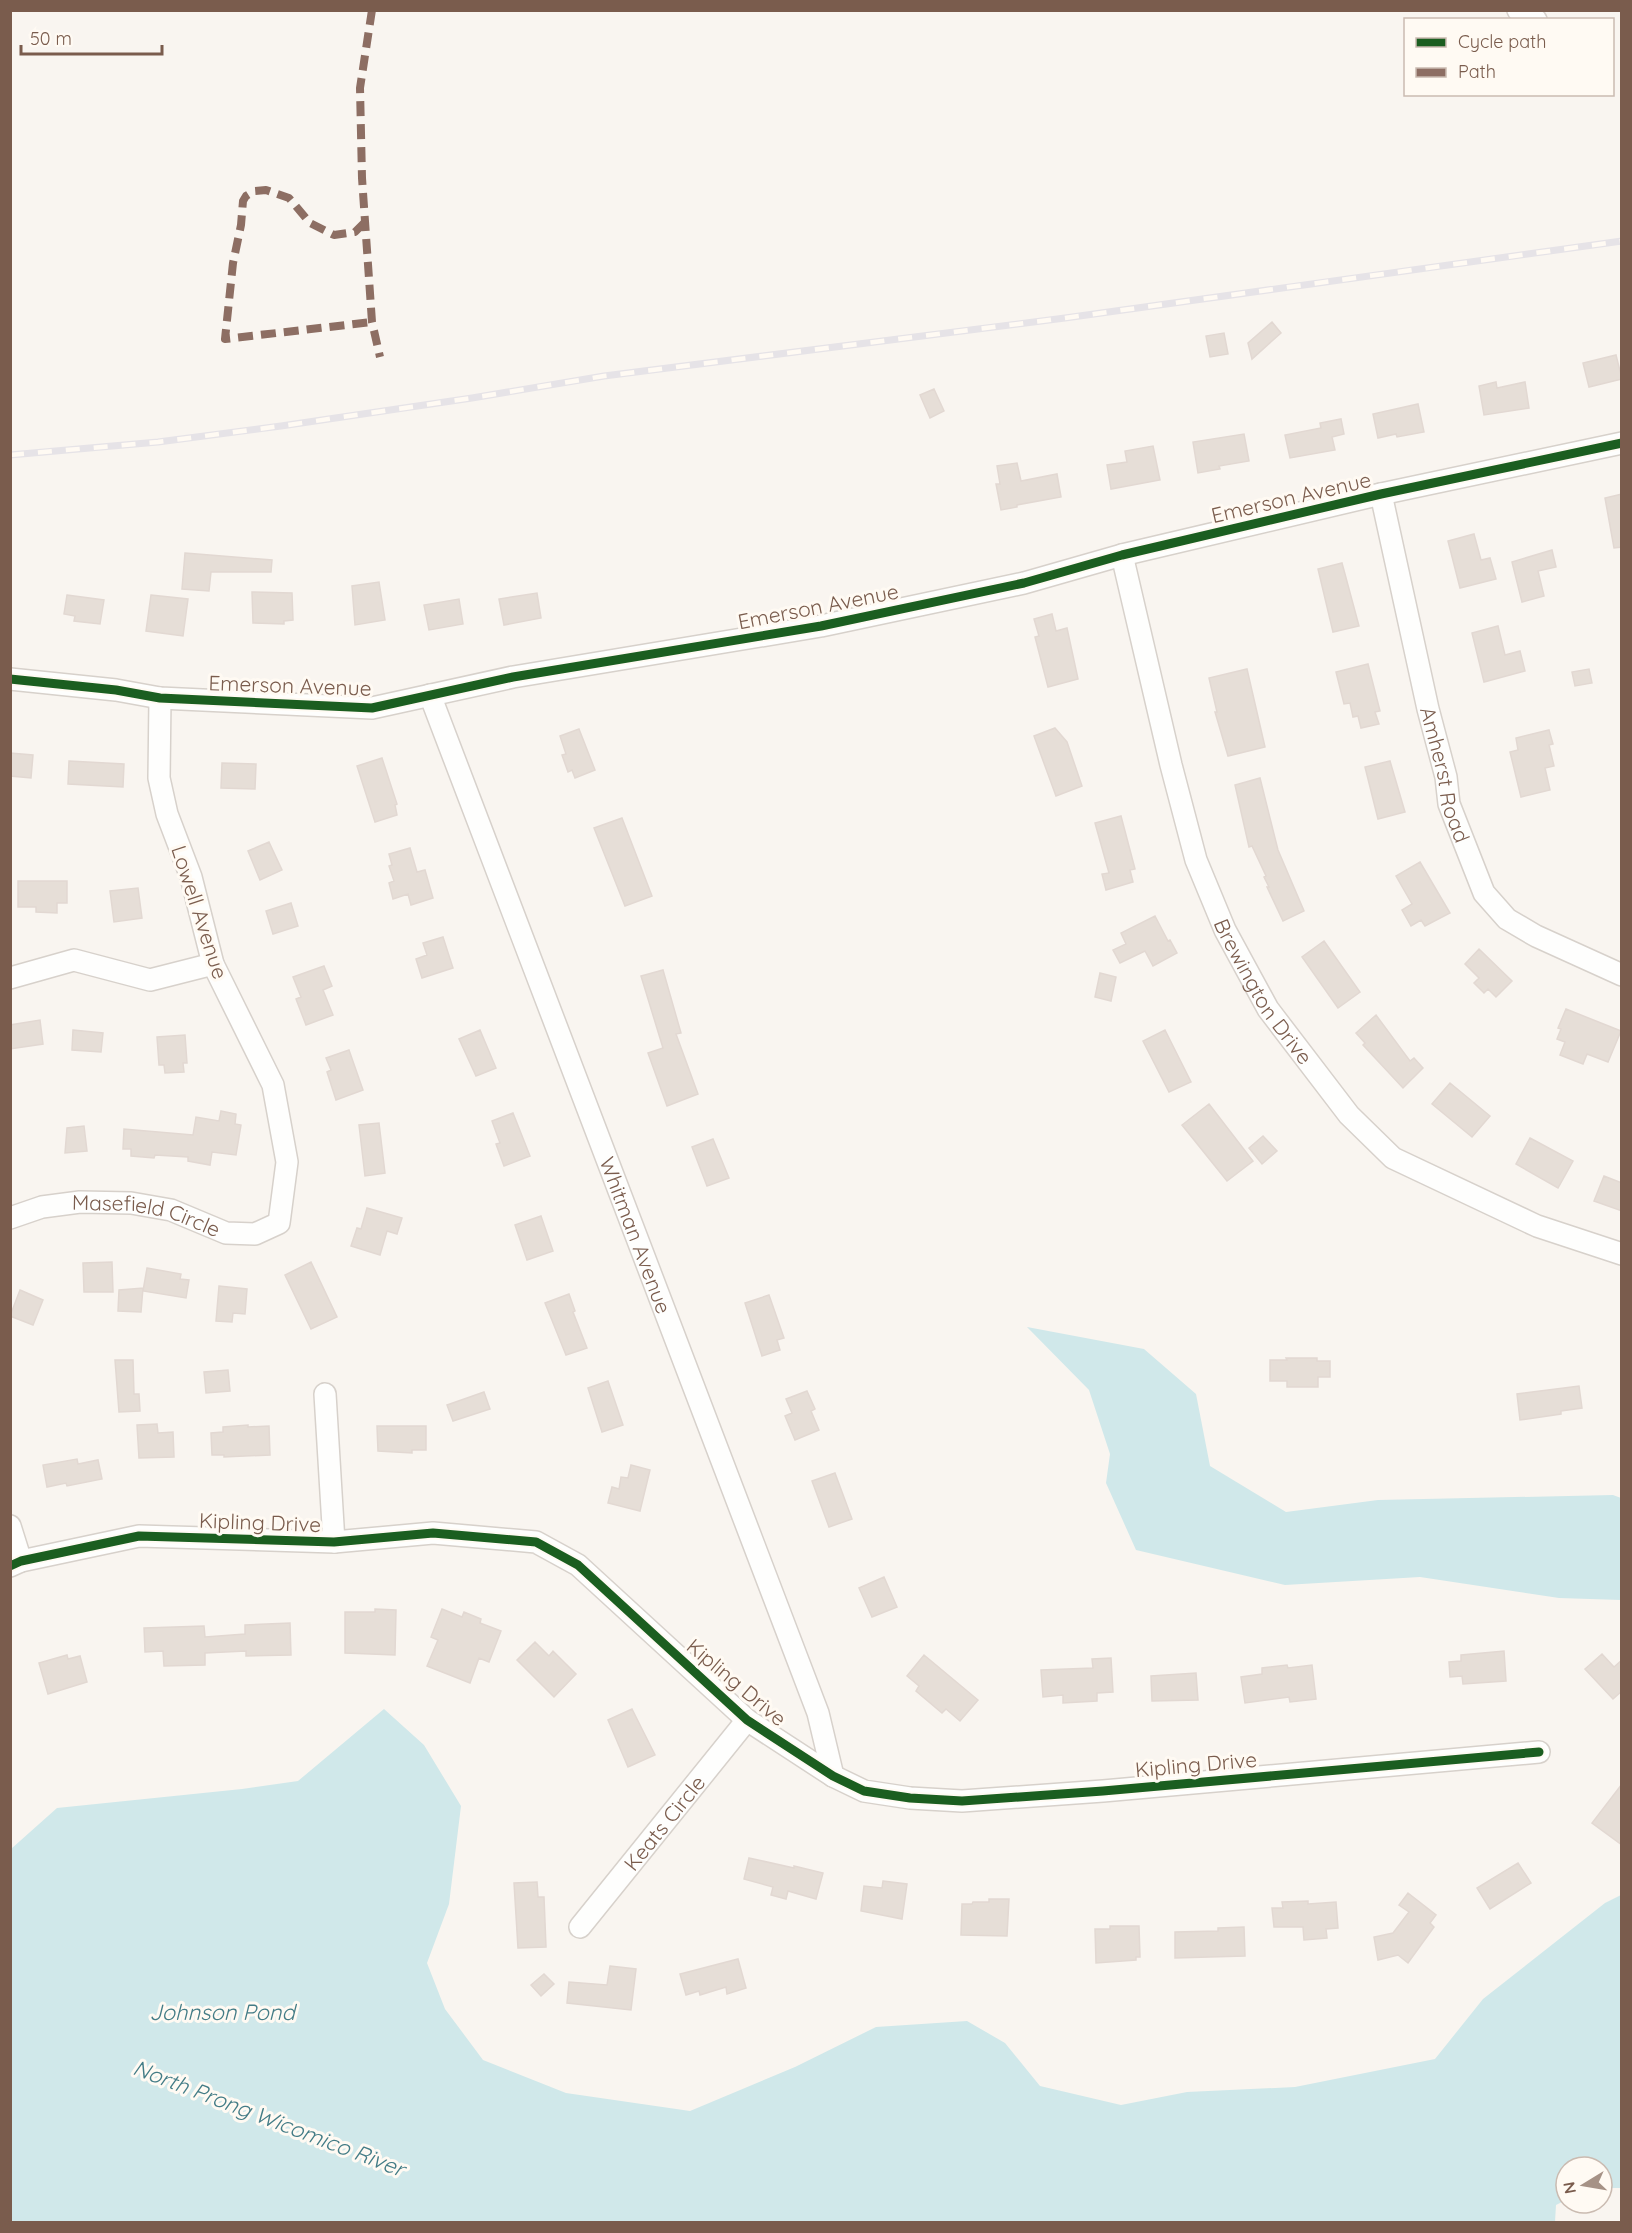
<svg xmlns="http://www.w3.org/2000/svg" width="1632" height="2233" viewBox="0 0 1632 2233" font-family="Quicksand,sans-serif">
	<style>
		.water { fill: #d0e8ea }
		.building { fill: #e6ded7; stroke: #e2d8d2; stroke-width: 1.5 }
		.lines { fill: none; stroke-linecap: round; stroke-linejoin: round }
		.minor-casing { stroke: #d7d1cb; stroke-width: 24 }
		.minor { stroke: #fefefd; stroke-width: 21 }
		.rail-casing { stroke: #e6e3e7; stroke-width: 7 }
		.rail { stroke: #fffaf3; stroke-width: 4.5; stroke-dasharray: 14; stroke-linecap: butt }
		.quiet { stroke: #8d6e63; stroke-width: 8; stroke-dasharray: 15 8; stroke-linecap: butt }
		.cycleway-casing { stroke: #fffaf3; stroke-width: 13 }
		.cycleway { stroke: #1b5e20; stroke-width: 9 }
		.labels { text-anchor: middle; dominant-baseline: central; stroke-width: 6; stroke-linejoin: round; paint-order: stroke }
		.street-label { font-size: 21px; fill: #7a5c4d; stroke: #fffaf3 }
		.water-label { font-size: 22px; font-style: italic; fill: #437c86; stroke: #fffaf3 }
	</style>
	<rect width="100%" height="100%" fill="#f9f5f0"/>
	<!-- water -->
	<path class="water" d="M1027,1327L1144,1349L1196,1394L1210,1466L1286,1512L1378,1500L1613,1495L1621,1498V1600L1559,1598L1420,1577L1285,1585L1136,1550L1106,1483L1110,1454L1089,1390Z
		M384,1709L424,1745L461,1806L449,1904L427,1963L445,2009L483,2060L566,2093L690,2111L795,2067L876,2027L967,2021L1005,2043L1040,2086L1121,2105L1187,2092L1295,2087L1435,2059L1483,1999L1605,1903L1621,1895V2188H1602V2167H1566V2200L1556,2205L1555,2222H11V1849L57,1808L242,1789L298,1781Z"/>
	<!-- building -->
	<path class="building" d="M1272,322L1281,333L1252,359L1248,343Z
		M1224,333L1228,354L1210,357L1206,336Z
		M1616,355L1622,379L1589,387L1583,363Z
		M1496,382L1497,388L1525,382L1529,408L1484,415L1479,386Z
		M934,389L944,411L930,418L920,395Z
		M1418,404L1424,432L1397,437L1396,434L1378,438L1373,414Z
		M1341,419L1344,434L1332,437L1335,450L1290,458L1285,435L1321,428L1320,423Z
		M1244,434L1249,461L1219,466L1220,469L1198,473L1193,442Z
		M1153,446L1160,480L1111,489L1107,465L1127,462L1125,451Z
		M1017,463L1021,481L1057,474L1061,497L1017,505V507L1001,510L996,484H1000L997,466Z
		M1622,494V547L1614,548L1605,498Z
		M1474,534L1481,560L1490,558L1496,579L1460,588L1448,541Z
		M1552,550L1556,567L1538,571L1544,596L1522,602L1512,562Z
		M185,553L272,560L271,572H211L209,591L182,589Z
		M1342,563L1359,626L1333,632L1318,569Z
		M379,582L385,620L355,625L352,586Z
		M252,592L292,593L293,620L284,621V624L253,623Z
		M537,593L541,618L504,625L499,599Z
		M67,595L104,600L100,624L74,621L75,616L64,614Z
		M151,595L188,599L183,636L146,631Z
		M459,599L463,624L429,630L424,605Z
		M1052,614L1056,631L1067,628L1078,679L1048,687L1035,637L1039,636L1034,619Z
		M1498,626L1505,655L1520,651L1525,671L1484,682L1472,633Z
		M1368,664L1380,711L1375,712L1379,724L1361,728L1358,716L1353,717L1350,703L1344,704L1336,672Z
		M1247,669L1265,747L1228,756L1215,712H1217L1209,678Z
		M1589,669L1592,683L1575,686L1572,672Z
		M1055,728L1067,742L1082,786L1056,796L1034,736Z
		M579,729L595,770L575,778L572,770L568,772L562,755L566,754L560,736Z
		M1549,730L1553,744L1549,745L1554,766L1545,768L1550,790L1521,797L1510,752L1518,750L1516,738Z
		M10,753L33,755L31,778L10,776Z
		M382,758L397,804L395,805L397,815L375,822L357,766Z
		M69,761L124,764L123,787L68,784Z
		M1390,761L1405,812L1378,819L1365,767Z
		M222,763L256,764L255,789L221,788Z
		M1260,778L1278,850L1304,911L1283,921L1267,887H1269L1264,877L1266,876L1252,846L1249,847L1235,785Z
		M1121,816L1135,869L1130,870L1133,882L1106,890L1102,874L1109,873L1095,823Z
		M622,818L652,896L625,906L594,828Z
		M269,842L282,870L260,880L248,851Z
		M410,848L417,872L425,870L433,898L411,905L408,894L393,899L389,883L394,881L389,866L392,865L389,854Z
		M1420,862L1450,913L1425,926L1421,920L1411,926L1402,910L1412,904L1396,876Z
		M18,881H67V903H57V913L36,912V907H18Z
		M138,888L142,918L114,922L110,891Z
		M291,903L298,926L273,934L266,911Z
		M1155,916L1168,941L1170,940L1177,953L1153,966L1145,951L1120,963L1113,950L1126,944L1121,933Z
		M443,937L453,968L422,978L416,959L427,955L423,943Z
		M1324,941L1360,992L1338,1008L1302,957Z
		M1479,949L1512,981L1496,997L1488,989L1484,993L1474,983L1479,978L1465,964Z
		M324,966L332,986L323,990L333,1015L306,1025L296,999L301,997L293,977Z
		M663,970L681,1033L676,1034L698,1094L667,1106L648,1053L663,1048L641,976Z
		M1100,973L1116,977L1111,1001L1095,997Z
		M1566,1009L1621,1031L1608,1062L1587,1054L1583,1064L1560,1055L1565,1042L1557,1039L1561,1029L1558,1028Z
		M1376,1015L1410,1061L1414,1058L1423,1068L1403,1088L1363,1045L1365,1043L1356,1033Z
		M40,1020L43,1044L10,1049V1025Z
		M73,1030L103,1033L101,1052L72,1050Z
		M480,1030L496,1068L476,1076L459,1039Z
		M1165,1030L1191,1082L1169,1092L1143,1041Z
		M185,1035L187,1063H183L184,1072L165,1073L164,1065H159L157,1037Z
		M349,1050L363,1090L336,1100L327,1072L331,1070L326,1058Z
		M1450,1083L1490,1116L1472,1137L1432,1104Z
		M1209,1104L1253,1161L1227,1181L1182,1125Z
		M221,1111L236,1114L235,1124L241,1125L236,1155L212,1152L210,1165L188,1161V1157L155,1155L154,1158L131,1156V1149H123L124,1129L193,1135L196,1117L219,1121Z
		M513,1113L530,1156L504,1166L496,1144L500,1143L492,1121Z
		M379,1123L385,1173L365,1176L359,1125Z
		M84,1126L87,1151L65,1153L67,1128Z
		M1263,1136L1277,1151L1262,1164L1249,1148Z
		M1530,1138L1573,1161L1558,1188L1516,1164Z
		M713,1139L729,1178L707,1186L692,1147Z
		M1604,1176L1622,1183V1211L1594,1201Z
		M367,1208L402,1218L397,1234L387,1231L380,1255L351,1246L357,1228L361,1229Z
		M541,1216L553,1251L527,1260L515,1225Z
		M112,1262L113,1292H84L83,1263Z
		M311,1262L337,1317L311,1329L285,1275Z
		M147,1268L181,1274L180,1279L189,1280L186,1298L143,1291Z
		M219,1286L247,1289L245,1314L233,1313L232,1322L216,1321Z
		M143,1288L141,1312L118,1311L119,1290Z
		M20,1290L43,1300L33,1325L10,1316Z
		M569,1294L575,1311L573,1312L587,1348L566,1355L545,1303Z
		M769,1295L784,1338L777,1340L780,1350L762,1356L745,1303Z
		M1286,1358H1317V1361H1330V1377H1318V1387H1287V1381H1270V1360H1287Z
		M115,1360H133L134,1394H139L140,1411L119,1412Z
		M228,1370L230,1391L206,1393L204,1372Z
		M608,1381L623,1425L602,1432L588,1388Z
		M1579,1386L1582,1408L1561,1411V1414L1520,1420L1517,1394Z
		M807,1391L815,1409L811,1411L819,1430L795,1440L785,1416L792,1413L786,1399Z
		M484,1392L490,1409L453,1421L447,1405Z
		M157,1424L158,1433L173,1432L174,1457L139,1458L137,1425Z
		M248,1425V1427L269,1426L270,1455L224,1457V1455H212L211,1433L223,1432V1427Z
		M377,1426H426V1450H412V1453L378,1451Z
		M77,1459L78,1464L98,1460L102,1479L67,1486L66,1483L47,1487L43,1465Z
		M631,1465L650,1470L640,1511L608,1503L612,1487L619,1489L621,1477L628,1478Z
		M835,1473L852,1519L829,1527L812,1481Z
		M884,1577L897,1607L872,1617L859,1588Z
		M375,1609L396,1610L395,1655L345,1653V1612H375Z
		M442,1609L462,1617L464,1612L481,1619L480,1623L501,1631L489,1662L479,1658L470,1683L427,1666L438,1640L431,1637Z
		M290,1623L291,1655L246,1656V1651L205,1653V1665L164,1666L163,1651L145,1652L144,1628L204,1626L205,1637L245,1634V1625Z
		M535,1642L549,1656L553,1651L576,1674L554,1697L517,1660Z
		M1504,1651L1506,1681L1463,1684L1462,1676L1450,1677L1449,1662L1461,1661V1655Z
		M1602,1654L1614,1667L1622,1660V1691L1613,1699L1585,1669Z
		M67,1655L68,1659L80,1656L87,1682L48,1694L39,1663Z
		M924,1655L978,1700L960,1721L946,1709L942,1713L916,1691L919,1686L907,1676Z
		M1111,1658L1113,1692L1097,1693V1701L1063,1703V1695L1043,1697L1041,1670L1093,1668L1092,1659Z
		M1287,1665L1288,1668L1312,1665L1316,1699L1290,1702L1289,1697L1245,1703L1241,1677L1262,1674V1668Z
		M1196,1673L1198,1700L1152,1701L1151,1676Z
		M632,1709L655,1755L628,1767L608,1720Z
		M1622,1784V1845L1592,1823Z
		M749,1858L794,1868V1866L823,1873L816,1899L788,1891L786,1899L771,1895L773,1887L744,1879Z
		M1518,1863L1531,1883L1490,1909L1477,1888Z
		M883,1881L907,1884L902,1919L861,1911L864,1886L882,1888Z
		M537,1882L538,1897H544L546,1947L518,1948L514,1883Z
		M1408,1893L1436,1915L1430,1923L1434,1927L1408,1963L1398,1955L1378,1960L1374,1937L1393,1933L1409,1912L1399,1905Z
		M989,1899H1009L1007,1936L961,1935L962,1904H972L973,1902H989Z
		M1308,1901V1904L1336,1902L1338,1928L1326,1929L1327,1938L1304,1940L1303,1927H1274L1272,1908H1283L1282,1902Z
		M1110,1926H1139L1140,1957H1136V1960L1096,1963L1095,1929H1110Z
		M1244,1927L1245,1956L1175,1958V1932L1218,1931V1928Z
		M738,1959L746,1988L727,1994L726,1987L700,1995L699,1991L686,1995L680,1974Z
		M610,1966L636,1969L631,2010L567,2003L569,1982L607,1985Z
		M544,1974L554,1984L541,1996L531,1985Z"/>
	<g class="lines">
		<defs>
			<g id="minor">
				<path d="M1518,10L1536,20"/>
				<path id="s1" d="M1381,494L1428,709L1446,777L1449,804L1484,893L1507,919L1536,936L1622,975"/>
				<path id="s2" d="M1122,555L1171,765L1196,860L1225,930L1268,1009L1349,1115L1393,1158L1537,1226L1622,1254"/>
				<path d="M10,679L116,690L160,698L372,708L513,677L821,626L1024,583L1122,555L1381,494L1622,443"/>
				<path id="s3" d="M430,695L818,1713L833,1776"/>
				<path d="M10,978L74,960L150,980L213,964"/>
				<path id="s4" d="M10,1218L42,1207L80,1202L131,1203L171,1210L226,1233L255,1234L279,1223L287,1162L273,1085L213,964L191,877L167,814L159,778L160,698"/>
				<path d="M325,1394L334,1542"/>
				<path d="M10,1526L21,1561"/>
				<path d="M10,1566L21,1561L139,1536L334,1542L433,1533L536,1542L578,1565L747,1720L833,1776L864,1791L910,1798L962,1801L1103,1791L1539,1752"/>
				<path id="s5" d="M580,1927L747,1720"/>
			</g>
		</defs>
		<!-- minor casing -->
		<use href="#minor" class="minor-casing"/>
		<!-- minor -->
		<use href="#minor" class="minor"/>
		<defs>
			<path id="rail" d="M10,455L158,442L281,426L472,398L604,376L1065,318L1622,241"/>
		</defs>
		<!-- rail casing -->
		<use href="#rail" class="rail-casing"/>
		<!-- rail -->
		<use href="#rail" class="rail"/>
		<!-- quiet -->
		<path class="quiet" d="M372,10L360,88L362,178L372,322L380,357
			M365,222L355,232L334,235L310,223L289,198L266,190L254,191L246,196L243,201L241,225L233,263L225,339L372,322"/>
		<defs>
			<path id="cycleway" d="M10,679L116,690L160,698L372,708L513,677L821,626L1024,583L1122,555L1381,494L1622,443
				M10,1566L21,1561L139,1536L334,1542L433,1533L536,1542L578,1565L747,1720L833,1776L864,1791L910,1798L962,1801L1103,1791L1539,1752"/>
		</defs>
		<!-- cycleway casing -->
		<use href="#cycleway" class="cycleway-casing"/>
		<!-- cycleway -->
		<use href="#cycleway" class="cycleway"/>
	</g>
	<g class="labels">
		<!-- street labels -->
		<g class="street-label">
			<text transform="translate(1291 497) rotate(-13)">Emerson Avenue</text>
			<text transform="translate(818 606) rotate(-11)">Emerson Avenue</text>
			<text transform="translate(290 685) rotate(2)">Emerson Avenue</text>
			<text stroke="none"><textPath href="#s1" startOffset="288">Amherst Road</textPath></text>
			<text transform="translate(200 912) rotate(72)">Lowell Avenue</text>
			<text stroke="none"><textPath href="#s2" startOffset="462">Brewington Drive</textPath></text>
			<text stroke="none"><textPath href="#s4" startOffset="140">Masefield Circle</textPath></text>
			<text stroke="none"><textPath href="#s3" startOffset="578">Whitman Avenue</textPath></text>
			<text transform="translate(260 1522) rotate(2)">Kipling Drive</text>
			<text transform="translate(737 1682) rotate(40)">Kipling Drive</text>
			<text transform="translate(1196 1764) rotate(-5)">Kipling Drive</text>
			<text stroke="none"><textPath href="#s5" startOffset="134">Keats Circle</textPath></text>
		</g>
		<!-- water labels -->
		<g class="water-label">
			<text x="222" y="2012">Johnson Pond</text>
			<text transform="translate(269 2118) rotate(21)">North Prong Wicomico River</text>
		</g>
	</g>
	<!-- border -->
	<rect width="1632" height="2233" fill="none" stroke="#7a5c4d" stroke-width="24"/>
	<!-- legend -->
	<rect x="1404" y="18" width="210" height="78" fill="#fffaf3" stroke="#cabbb1" stroke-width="1.5"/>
	<rect x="1416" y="38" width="30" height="9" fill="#1b5e20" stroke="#cabbb1" stroke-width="1.5"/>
	<text x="1458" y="48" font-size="18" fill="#7a5c4d">Cycle path</text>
	<rect x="1416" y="68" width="30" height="9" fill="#8d6e63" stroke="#cabbb1" stroke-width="1.5"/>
	<text x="1458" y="78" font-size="18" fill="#7a5c4d">Path</text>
	<!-- north arrow -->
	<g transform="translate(1584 2185) rotate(259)"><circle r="28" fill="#fffaf3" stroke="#cabbb1" stroke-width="1.5"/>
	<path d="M0-4.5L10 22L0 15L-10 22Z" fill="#a69286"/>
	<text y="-9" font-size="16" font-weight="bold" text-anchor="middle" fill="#7a5c4d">N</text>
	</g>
	<!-- scale -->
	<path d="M21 45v9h141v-9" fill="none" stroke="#7a5c4d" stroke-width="3"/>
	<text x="30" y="45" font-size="18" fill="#7a5c4d" stroke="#fffaf3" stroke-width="4.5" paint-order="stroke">50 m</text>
</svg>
